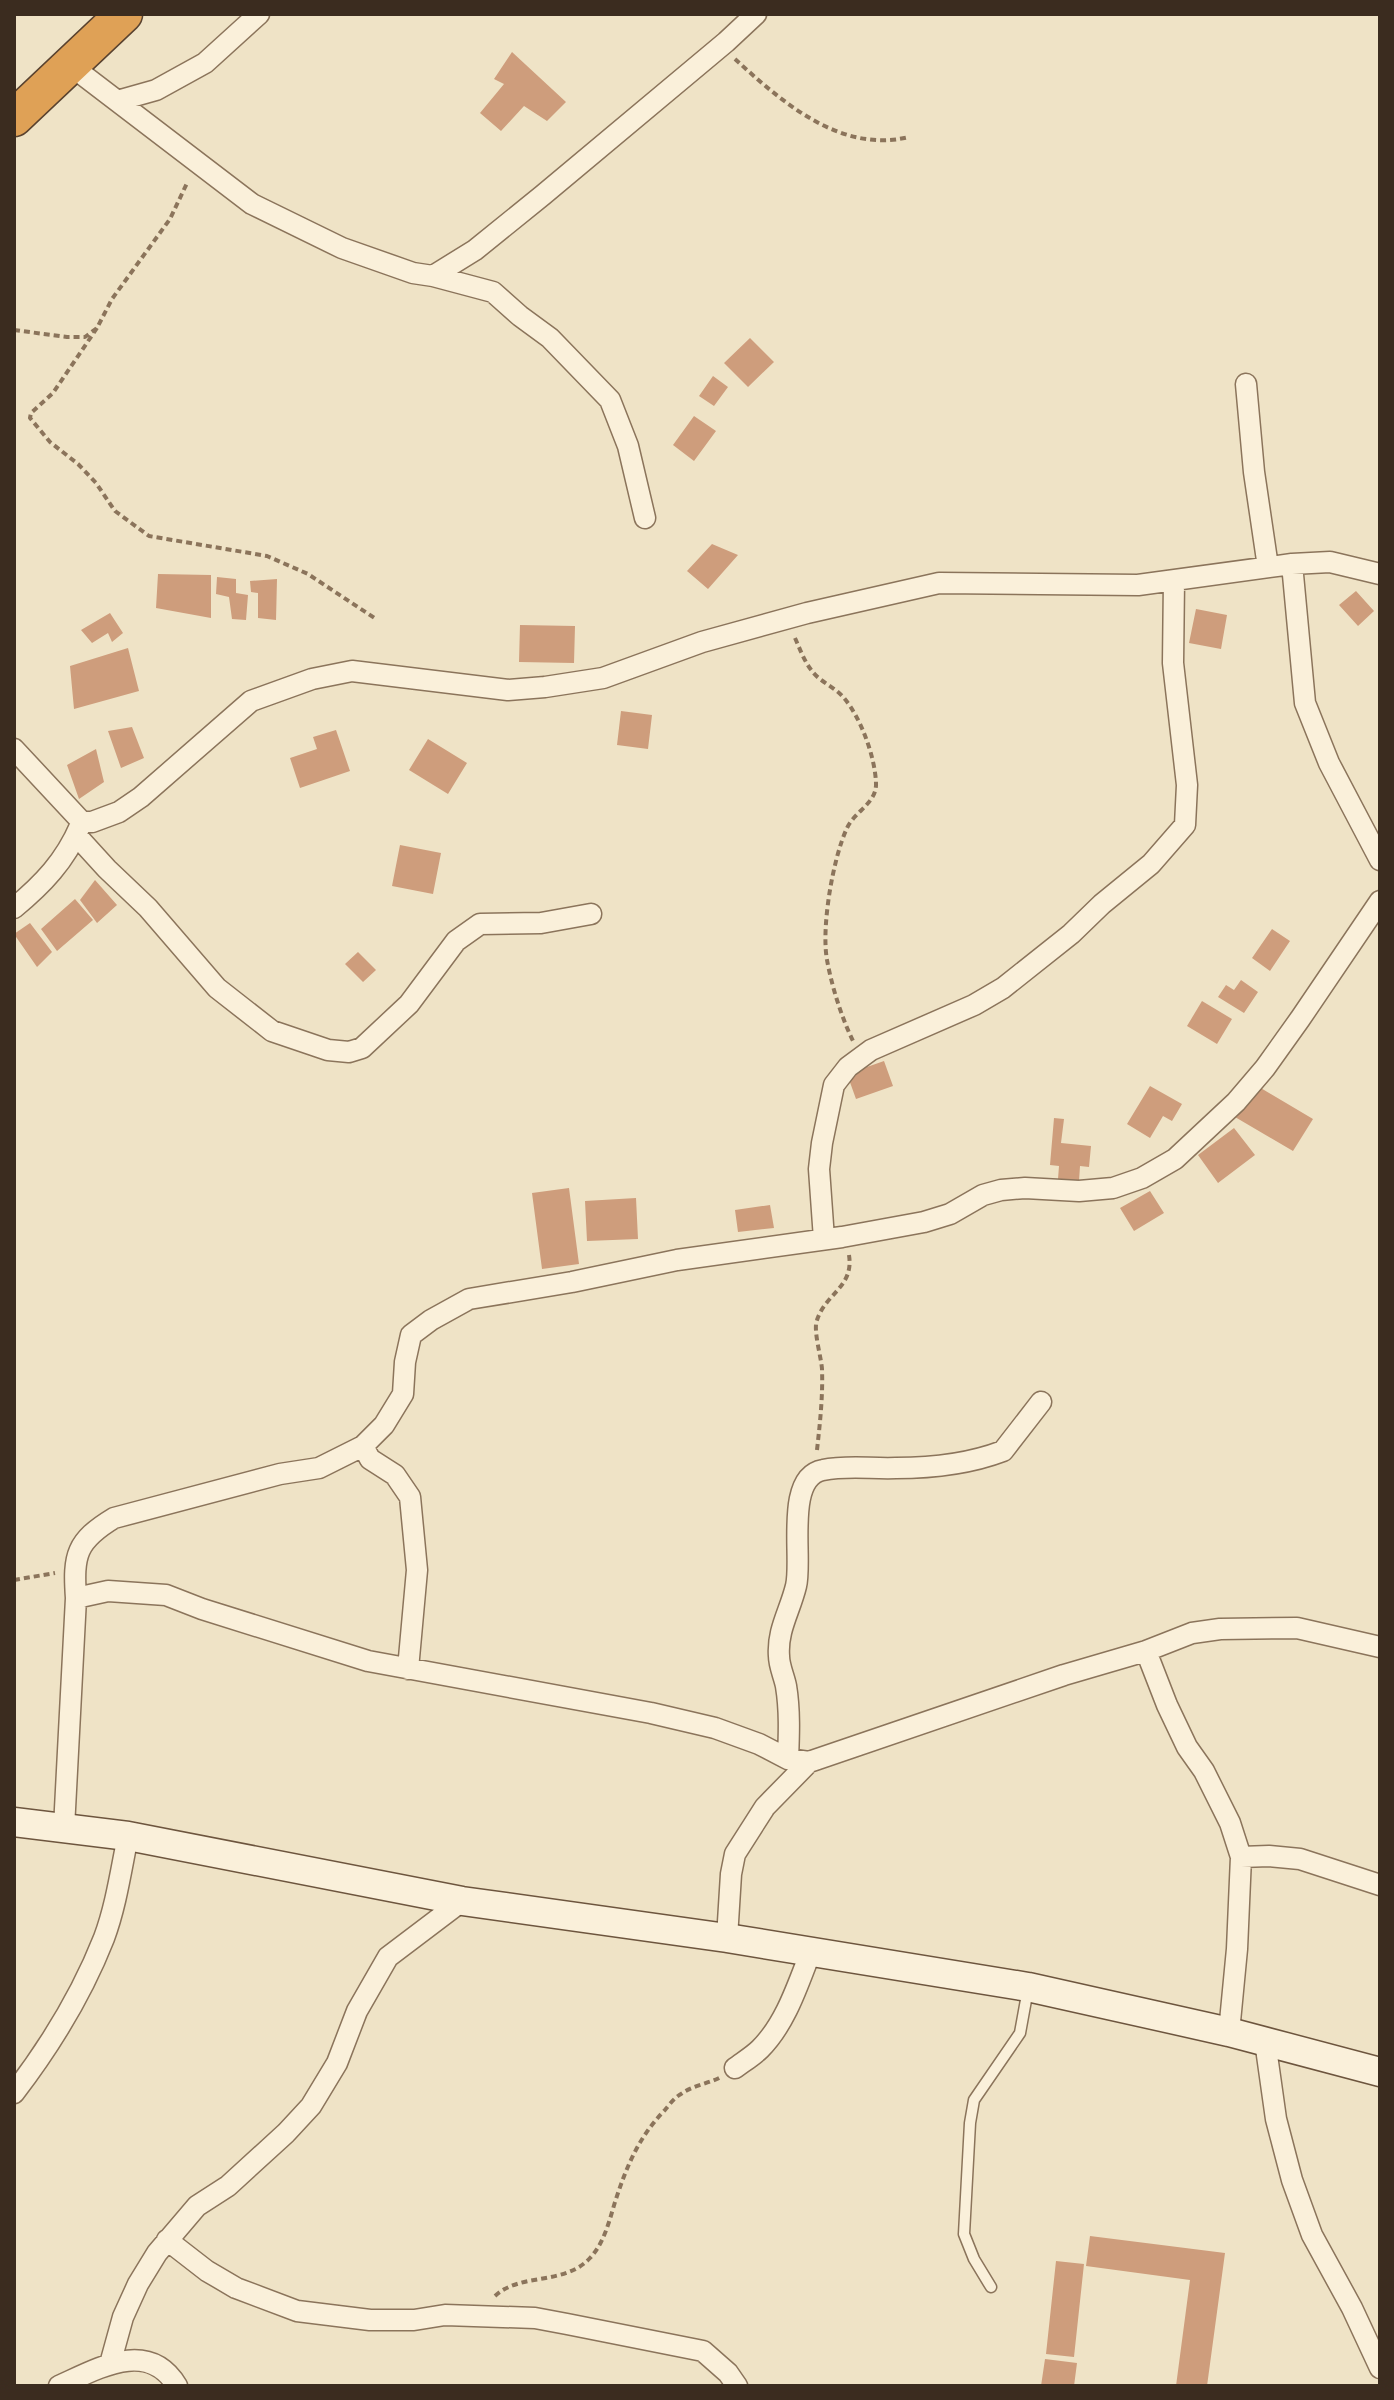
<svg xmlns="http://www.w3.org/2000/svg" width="1394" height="2400" viewBox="0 0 1394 2400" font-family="Bitter,serif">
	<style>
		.building { fill: #ce9d7c }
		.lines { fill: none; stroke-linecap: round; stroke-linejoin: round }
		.lane-casing { stroke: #8b745b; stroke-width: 13 }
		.street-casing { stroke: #8b745b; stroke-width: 23 }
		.secondary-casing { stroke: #6d553e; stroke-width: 31 }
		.highway-casing { stroke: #59422f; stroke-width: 39 }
		.path { stroke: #8b745b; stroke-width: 4; stroke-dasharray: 6 4; stroke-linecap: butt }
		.lane { stroke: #faf0da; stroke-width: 10 }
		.street { stroke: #faf0da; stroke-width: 20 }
		.secondary { stroke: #faf0da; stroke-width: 28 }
		.highway { stroke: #dfa156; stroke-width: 36 }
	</style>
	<rect width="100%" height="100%" fill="#efe3c6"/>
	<!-- building -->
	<path class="building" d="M512,52L566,102L547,121L524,106L501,131L480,113L504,84L494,79Z
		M750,338L774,362L748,387L724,363Z
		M713,376L728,387L714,406L699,396Z
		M694,416L716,431L694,461L673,445Z
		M712,544L738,555L708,589L687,571Z
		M158,574L211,575V618L156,608Z
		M217,577L236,579V593L248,595L246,620L232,619L229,597L216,594Z
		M277,579L276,620L258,618V593L251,592L250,581Z
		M1356,591L1374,611L1358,626L1339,605Z
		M1196,609L1227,615L1221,649L1189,643Z
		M110,613L123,633L112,642L108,633L92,643L81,630Z
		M520,625L575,626L574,663L519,662Z
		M128,648L139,691L74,709L70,666Z
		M621,711L652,715L648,749L617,745Z
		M132,727L144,758L121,768L108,731Z
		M336,730L350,771L300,788L290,758L317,749L313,737Z
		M428,739L467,763L448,794L409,770Z
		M96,749L104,782L79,799L67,765Z
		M400,845L441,853L433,894L392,886Z
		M95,880L117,905L97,923L80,900Z
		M75,899L93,920L57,951L41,929Z
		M30,923L52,952L37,967L14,934Z
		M1272,929L1290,941L1270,971L1252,958Z
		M358,952L376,970L363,982L345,964Z
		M1241,980L1258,992L1244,1013L1218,997L1226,985L1234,990Z
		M1202,1001L1232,1019L1217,1044L1187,1026Z
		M884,1061L893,1086L856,1099L847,1074Z
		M1254,1084L1313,1119L1293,1151L1235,1117Z
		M1150,1086L1182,1104L1172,1121L1163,1116L1150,1138L1127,1124Z
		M1054,1118L1064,1119L1061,1143L1091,1146L1089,1167L1080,1166L1079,1181L1058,1179L1059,1166L1050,1165Z
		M1234,1128L1255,1155L1218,1183L1198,1155Z
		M569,1188L579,1264L542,1269L532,1193Z
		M1150,1191L1164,1213L1134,1231L1120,1208Z
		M636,1198L638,1239L587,1241L585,1201Z
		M770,1205L774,1228L738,1232L735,1210Z
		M1090,2236L1225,2253L1207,2386H1176L1190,2280L1086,2266Z
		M1056,2261L1084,2264L1074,2357L1046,2354Z
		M1045,2359L1077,2363L1074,2386H1041Z"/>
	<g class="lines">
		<defs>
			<path id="lane" d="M991,2287L974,2259L964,2234L970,2123L974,2100L1020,2033L1028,1989"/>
			<path id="street" d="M70,65L252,204L342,248L413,273L433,276L475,250L543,195L726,42L756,14
				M117,101L156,90L205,63L259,14
				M433,276L493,292L520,316L550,338L610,400L628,446L645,518
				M1246,384L1254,472L1268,567
				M1292,564L1305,703L1329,763L1380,860
				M14,749L82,822H92L119,812L141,797L251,701L312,679L352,671L508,690L545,687L603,678L702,642L807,613L939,583L1138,585L1292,564L1330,562L1380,574
				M76,835L107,869L148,908L217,988L272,1031L328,1050L349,1052L362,1048L409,1004L456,941L480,924L541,923L591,914
				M14,908C43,884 65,861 80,826
				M824,1239L819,1169L822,1143L834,1085L848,1067L871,1050L974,1005L1003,988L1071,934L1102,904L1151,864L1185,825L1187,785L1173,663L1174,580
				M363,1446L370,1459L395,1475L410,1497L417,1570L408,1669
				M76,1598L108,1591L166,1595L202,1609L368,1661L651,1713L715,1728L759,1744L788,1759L809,1762L1064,1675L1146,1651L1192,1633L1220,1629L1297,1628L1380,1647
				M1146,1651L1167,1705L1187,1747L1204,1771L1230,1823L1241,1857L1237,1949L1229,2032
				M788,1759C789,1735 790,1710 786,1686C784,1676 779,1666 779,1656C777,1630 790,1611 796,1586C803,1559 784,1477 823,1470C847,1465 871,1469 896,1468C932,1468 969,1464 1003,1451L1041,1402
				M64,1828L76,1598C73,1555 76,1541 114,1518L280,1474L319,1468L363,1446L384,1425L403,1394L405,1362L411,1335L431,1320L469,1299L572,1282L677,1260L842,1237L924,1222L950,1214L983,1195L1001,1190L1025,1188L1079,1191L1113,1188L1142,1178L1175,1159L1236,1102L1265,1068L1300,1019L1380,901
				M1241,1857L1269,1856L1300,1859L1380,1885
				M727,1938L731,1874L735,1854L765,1807L809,1762
				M1265,2041L1276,2119L1292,2180L1312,2235L1352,2308L1380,2368
				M735,2068C743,2062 753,2056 760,2049C786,2023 798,1984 811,1951
				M14,2093C50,2046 82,1994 104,1938C116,1906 121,1870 128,1836
				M167,2240L207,2271L236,2288L297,2311L370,2320H414L445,2315L535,2318L567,2324L703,2351L728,2373L737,2386
				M110,2364L123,2317L138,2284L157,2253L197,2206L228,2186L286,2133L311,2106L337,2063L357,2011L388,1957L462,1901
				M59,2386C97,2369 148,2338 177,2386"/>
			<path id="secondary" d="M14,1822L128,1836L462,1901L727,1938L1028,1987L1229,2032L1380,2072"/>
			<path id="highway" d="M14,118L124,14"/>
		</defs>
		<!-- lane casing -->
		<use href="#lane" class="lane-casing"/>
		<!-- street casing -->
		<use href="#street" class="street-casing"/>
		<!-- secondary casing -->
		<use href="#secondary" class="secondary-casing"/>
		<!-- highway casing -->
		<use href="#highway" class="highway-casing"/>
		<!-- path -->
		<path class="path" d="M735,59C781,101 840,154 909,137
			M97,328L53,393L31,413L30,418L50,442L78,464L96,483L115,511L149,536L267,556L308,574L376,619
			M14,330L67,337H85L97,328L112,299L170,219L188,181
			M795,638C800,649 804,661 812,671C820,682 835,687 844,698C861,718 875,757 876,783C877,803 855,811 847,828C833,858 821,927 827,960C832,987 841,1016 853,1041
			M817,1450C820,1423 823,1396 822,1369C821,1356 813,1330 817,1320C826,1293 854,1287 849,1255
			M14,1580L55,1573
			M495,2296C521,2272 564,2286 590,2258C604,2243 609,2222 615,2202C626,2168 638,2138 664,2111C669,2105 674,2098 681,2094C693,2085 708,2084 721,2077"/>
		<!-- lane -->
		<use href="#lane" class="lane"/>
		<!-- street -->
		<use href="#street" class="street"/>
		<!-- secondary -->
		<use href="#secondary" class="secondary"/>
		<!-- highway -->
		<use href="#highway" class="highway"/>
	</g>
	<!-- border -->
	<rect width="1394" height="2400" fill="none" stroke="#3b2c1f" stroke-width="32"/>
</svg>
